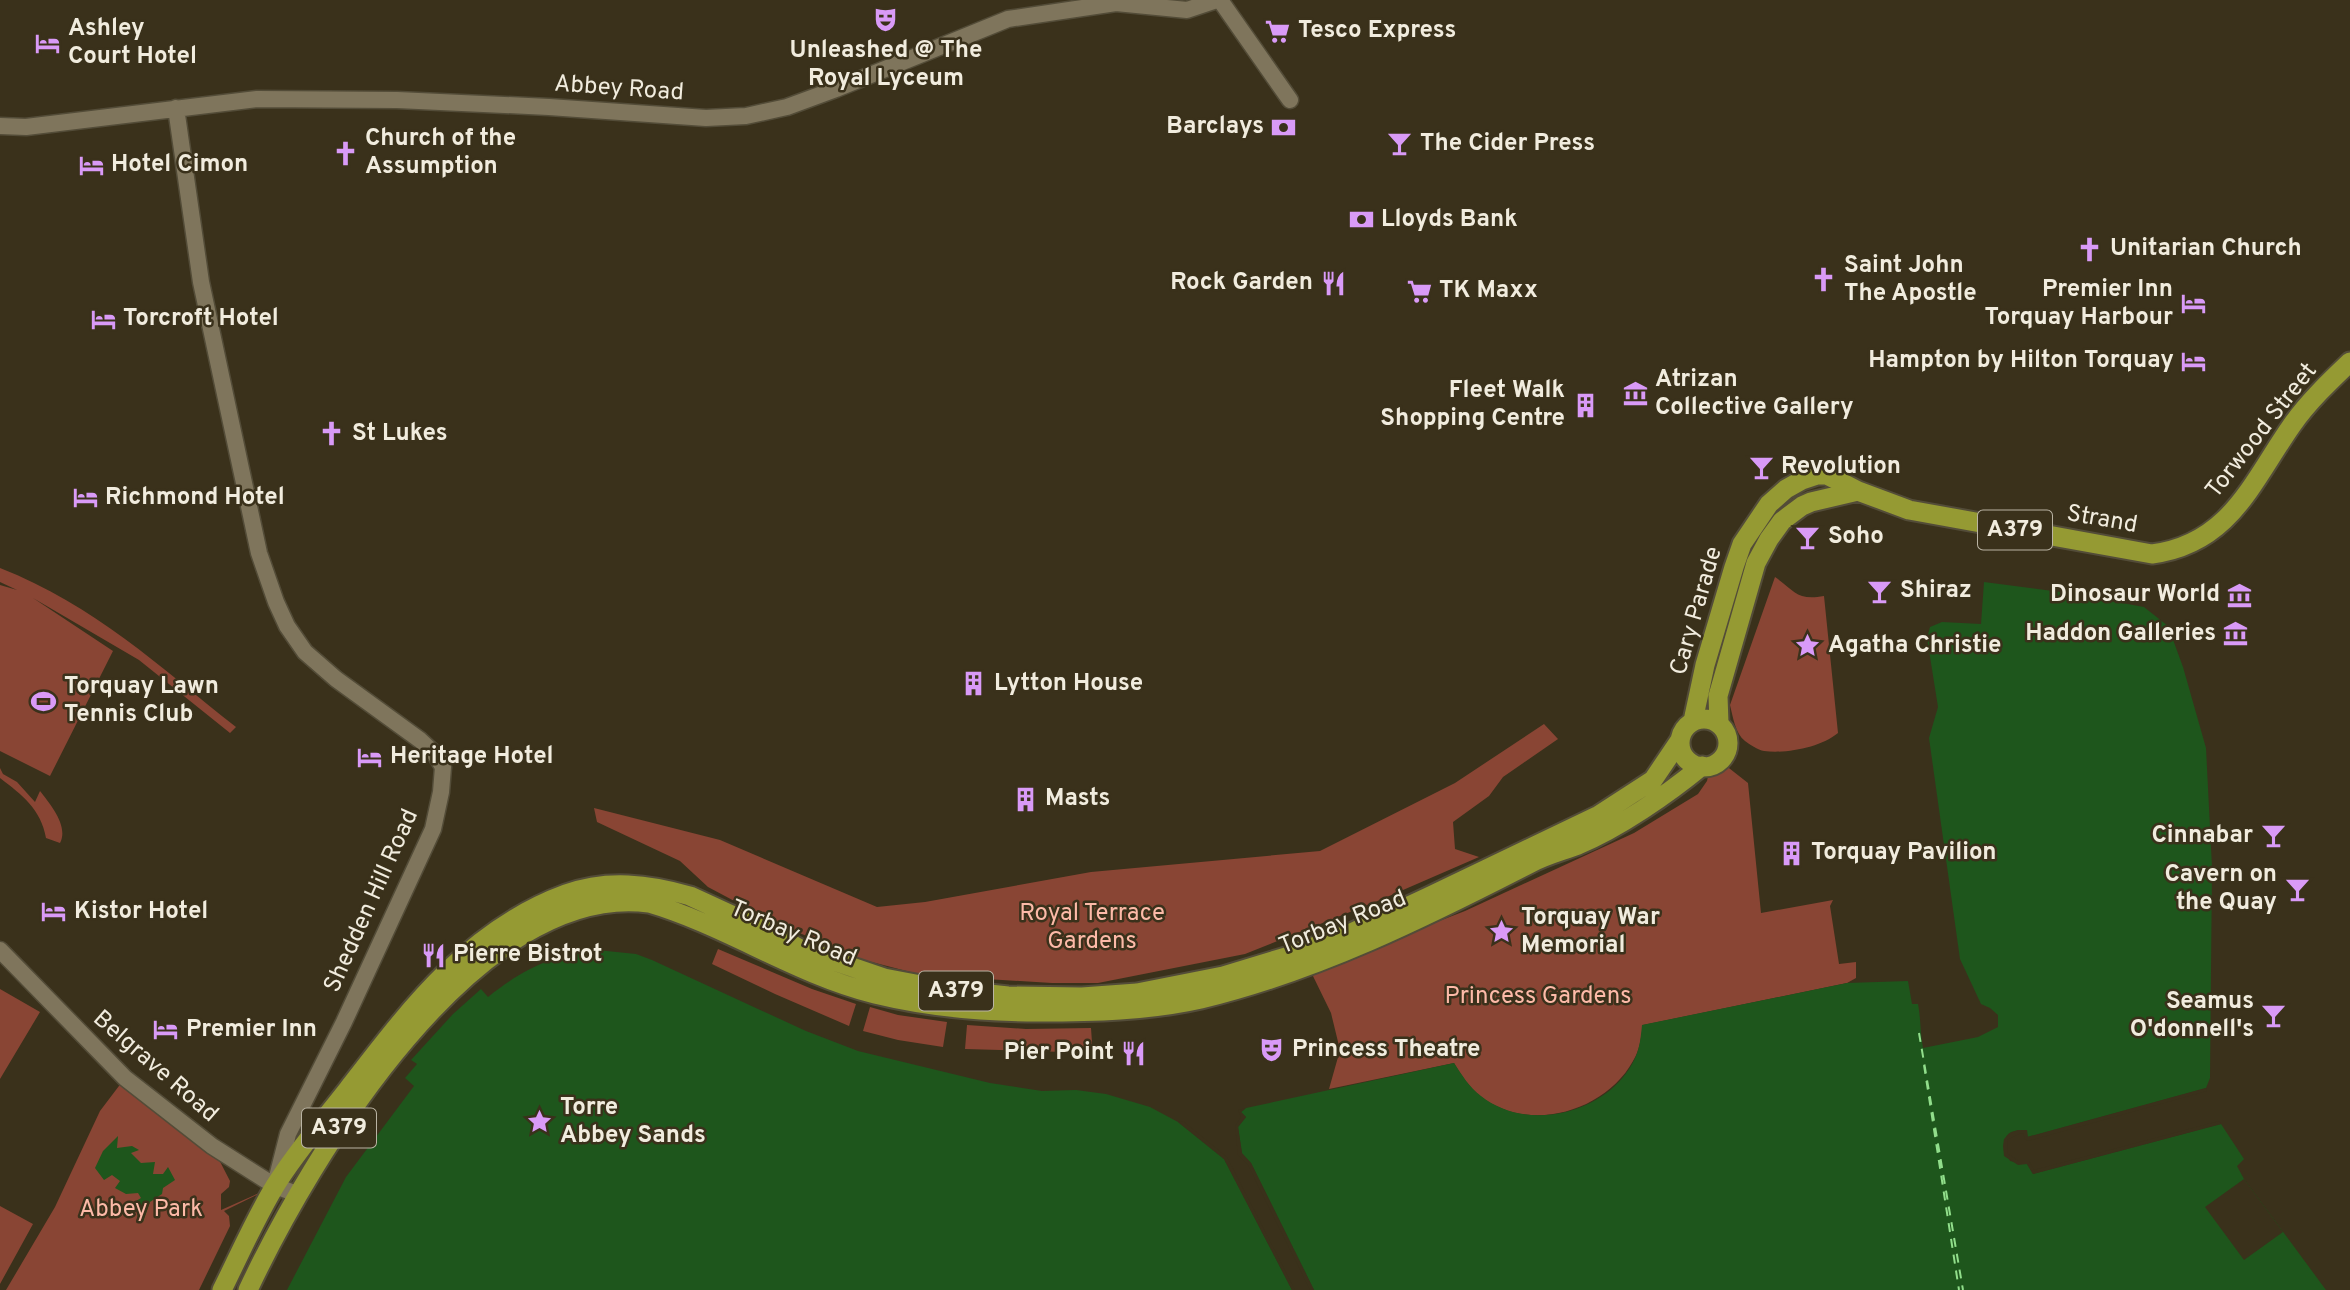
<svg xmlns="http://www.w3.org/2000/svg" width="2350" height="1290" viewBox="0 0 2350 1290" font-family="Overpass,sans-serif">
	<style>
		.green { fill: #894534 }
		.water { fill: #1e561c }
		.pier { fill: #3a311b }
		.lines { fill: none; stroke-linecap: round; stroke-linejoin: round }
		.ferry { stroke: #91de8b; stroke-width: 2; stroke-dasharray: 9 7; stroke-linecap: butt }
		.minor-casing { stroke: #534c38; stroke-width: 19 }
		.major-casing { stroke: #534c38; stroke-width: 23 }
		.minor { stroke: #7f755c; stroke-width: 16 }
		.major { stroke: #959a33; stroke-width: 19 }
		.labels { text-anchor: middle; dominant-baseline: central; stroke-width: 5; stroke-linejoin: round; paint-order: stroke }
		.shield { fill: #3a311b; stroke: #bab4a4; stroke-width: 2 }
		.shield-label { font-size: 23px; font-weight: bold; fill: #f1ecde }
		.poi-label { font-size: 24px; font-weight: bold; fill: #f1ecde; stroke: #3a311b; text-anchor: start }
		.street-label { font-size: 24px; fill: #f1ecde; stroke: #3a311b }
		.park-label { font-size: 24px; fill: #fdbaa8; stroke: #3a311b }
	</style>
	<rect width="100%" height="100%" fill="#3a311b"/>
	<!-- green -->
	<path class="green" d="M0,568C96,606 157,665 236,727L230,733L139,660L33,598L113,651L50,776L0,751V585L17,590L0,582Z
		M1775,577C1795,591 1797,601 1824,596L1838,733C1821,747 1787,754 1764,751C1758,750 1749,744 1745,741C1735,733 1733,717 1730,705Z
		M1544,724L1558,739L1503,777L1489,796L1453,822L1455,849L1479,857L1380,900L1245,954L1098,983H1052L922,975L860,959L774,922L708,887L680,861L597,822L594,808L720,840L877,907L925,902L1091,872L1320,851L1455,783Z
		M1720,761L1748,783L1761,913L1833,900L1830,906L1839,964L1856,962V978L1847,983L1643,1025C1641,1037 1640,1050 1633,1061C1605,1112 1528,1134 1480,1096C1469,1087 1461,1075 1454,1063L1329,1089L1340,1050L1331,1013L1312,974L1354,954L1465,911L1634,833L1698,794L1707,781L1710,767Z
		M0,768L3,774L17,782L35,802L40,791C50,804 69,826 60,843L46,838C41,809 22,795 0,778Z
		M718,949L812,989L856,1004L849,1026L775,994L712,964Z
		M0,989L40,1012L0,1079Z
		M870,1007L898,1015L947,1022L943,1047L898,1040L863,1031Z
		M967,1025L1026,1029L1091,1028L1093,1057L1064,1052L965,1049Z
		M125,1078L212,1146L230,1181L229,1187L221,1194V1210L275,1186L224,1211L229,1216L230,1226L199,1290H6L55,1207L100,1111Z
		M0,1206L33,1224L0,1284Z"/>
	<!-- water -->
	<path class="water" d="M1984,582L2068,593L2144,607L2168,626L2183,667L2206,748L2212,867L2210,1078L2206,1088L2027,1137L2026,1130C2001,1129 2001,1143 2010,1161L2027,1164L2033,1174L2221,1124L2244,1159L2237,1166L2244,1179L2326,1290H1314L1251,1163L1242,1154L1238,1127L1246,1117L1241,1112L1246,1108L1454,1063C1462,1075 1469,1087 1481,1096C1528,1134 1612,1113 1636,1056C1640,1046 1641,1036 1642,1025L1847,983L1908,981L1912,1004H1918C1921,1019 1920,1033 1923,1048L1978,1037L1998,1027V1015L1990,1008L1981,1004L1960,959L1929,738L1938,707L1927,638L1930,627L1942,622L1981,624Z
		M597,950L636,954L652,960L806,1031L858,1051L990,1083L1042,1091L1076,1090L1106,1094L1150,1107L1178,1122L1224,1159L1292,1290H287L346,1177L414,1086L405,1078L417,1064L411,1060L453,1014L481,989L488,997C523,969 552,955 597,950Z
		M118,1136L117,1148L132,1146L139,1150L131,1153L141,1163L155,1162L153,1174H163L168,1167L175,1180L163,1188L162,1194L150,1202L143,1222L138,1220L137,1209L128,1206L141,1198L138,1193L126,1194L115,1188L120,1181L112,1175L104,1180L95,1168L103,1151Z"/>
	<!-- pier -->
	<path class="pier" d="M2206,1088L2207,1091L2028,1141L2025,1139L2023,1133L2019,1134L2007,1140L2008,1154L2019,1161H2029L2034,1170L2219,1121L2221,1124L2033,1174L2027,1164L2018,1165L2004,1156L2003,1146L2004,1139L2010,1133L2018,1130H2027L2028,1137Z
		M1246,1108L1241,1112L1246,1117L1238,1127L1242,1153L1251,1163L1314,1290H1310L1248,1165L1238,1155L1235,1126L1241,1117L1238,1110Z
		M1183,1121L1227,1157L1295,1290H1292L1224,1159L1178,1122Z
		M2244,1179L2283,1232L2244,1260L2205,1207Z"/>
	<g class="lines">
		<!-- ferry -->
		<path class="ferry" d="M1919,1033L1963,1290
			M1924,1065L1959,1290"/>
		<defs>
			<path id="minor" d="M1220,0L1290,100
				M176,108L201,282L259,553L276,602L287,626L305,652L336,679L420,740L435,754L443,767L441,792L433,829L344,1022L288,1134L277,1177
				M0,126L26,127L257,99L397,100L549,107L706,118L746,116L787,107L836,89L1008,19L1116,3L1187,10L1217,0
				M0,950L125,1078L212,1146L275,1186L297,1194"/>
			<path id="major" d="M1680 743a24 24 0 1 1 48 0a24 24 0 1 1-48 0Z
				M1693,721L1705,665L1734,567L1742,544L1769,504L1786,489L1802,480L1817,475H1827L1858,491L1909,510L2152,554C2230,544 2252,482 2292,425C2308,402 2330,381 2350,362
				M1719,723L1718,696L1756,563L1769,539L1782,521L1802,506L1811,502L1858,491
				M222,1290C239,1256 255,1219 275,1186C296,1152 323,1121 348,1089C409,1010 468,930 566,894C607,879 649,884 690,896L777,936L802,950L884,978L942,989L1008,996L1082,997L1137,993L1223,976L1289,956L1351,933L1430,896L1599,815L1653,780L1680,740
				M248,1290C310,1158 476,880 649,903C727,926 795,974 875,994C928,1007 983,1012 1038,1012C1092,1012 1148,1011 1201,999C1317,971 1426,917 1531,863C1546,855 1562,851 1578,845C1619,828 1668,794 1702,766"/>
		</defs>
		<!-- minor casing -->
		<use href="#minor" class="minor-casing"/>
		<!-- major casing -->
		<use href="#major" class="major-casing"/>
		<!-- minor -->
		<use href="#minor" class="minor"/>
		<!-- major -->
		<use href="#major" class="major"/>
	</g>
	<!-- icons -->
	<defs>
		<symbol id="theatre-bare" viewBox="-9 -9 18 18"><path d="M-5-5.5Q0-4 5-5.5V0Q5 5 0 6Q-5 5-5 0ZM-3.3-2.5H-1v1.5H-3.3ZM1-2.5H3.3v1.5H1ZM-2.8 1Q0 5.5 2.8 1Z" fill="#d99af7" stroke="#3a311b" stroke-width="2.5" paint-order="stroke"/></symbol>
		<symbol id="supermarket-bare" viewBox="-9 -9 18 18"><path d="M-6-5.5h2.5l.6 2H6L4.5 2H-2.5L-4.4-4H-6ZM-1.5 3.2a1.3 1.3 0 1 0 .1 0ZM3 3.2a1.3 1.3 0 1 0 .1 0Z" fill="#d99af7" stroke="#3a311b" stroke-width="2.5" paint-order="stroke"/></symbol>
		<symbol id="hotel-bare" viewBox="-9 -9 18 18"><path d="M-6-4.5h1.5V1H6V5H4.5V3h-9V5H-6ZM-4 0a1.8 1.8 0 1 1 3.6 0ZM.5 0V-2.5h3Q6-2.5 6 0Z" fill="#d99af7" stroke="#3a311b" stroke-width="2.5" paint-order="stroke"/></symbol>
		<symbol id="bank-bare" viewBox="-9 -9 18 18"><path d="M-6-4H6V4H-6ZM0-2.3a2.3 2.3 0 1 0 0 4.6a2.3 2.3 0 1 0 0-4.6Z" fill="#d99af7" stroke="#3a311b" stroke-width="2.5" paint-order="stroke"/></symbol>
		<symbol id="bar-bare" viewBox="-9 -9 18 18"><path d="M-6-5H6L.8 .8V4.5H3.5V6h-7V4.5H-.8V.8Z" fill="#d99af7" stroke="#3a311b" stroke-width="2.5" paint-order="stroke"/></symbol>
		<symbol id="church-bare" viewBox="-9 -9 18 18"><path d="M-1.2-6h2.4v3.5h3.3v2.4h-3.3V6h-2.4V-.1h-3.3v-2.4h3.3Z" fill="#d99af7" stroke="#3a311b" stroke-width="2.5" paint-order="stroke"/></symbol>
		<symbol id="restaurant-bare" viewBox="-9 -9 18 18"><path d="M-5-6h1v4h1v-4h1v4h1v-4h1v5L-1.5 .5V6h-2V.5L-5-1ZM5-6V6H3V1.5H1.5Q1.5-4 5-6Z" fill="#d99af7" stroke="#3a311b" stroke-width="2.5" paint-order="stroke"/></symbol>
		<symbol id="museum-bare" viewBox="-9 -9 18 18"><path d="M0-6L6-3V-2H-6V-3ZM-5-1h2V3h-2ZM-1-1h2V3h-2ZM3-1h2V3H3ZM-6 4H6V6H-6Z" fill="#d99af7" stroke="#3a311b" stroke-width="2.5" paint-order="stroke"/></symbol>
		<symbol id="building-bare" viewBox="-9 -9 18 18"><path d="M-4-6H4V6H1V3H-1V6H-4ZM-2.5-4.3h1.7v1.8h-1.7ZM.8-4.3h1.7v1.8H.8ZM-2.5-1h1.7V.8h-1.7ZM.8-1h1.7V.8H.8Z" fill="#d99af7" stroke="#3a311b" stroke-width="2.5" paint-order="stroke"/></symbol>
		<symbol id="sight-bare" viewBox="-9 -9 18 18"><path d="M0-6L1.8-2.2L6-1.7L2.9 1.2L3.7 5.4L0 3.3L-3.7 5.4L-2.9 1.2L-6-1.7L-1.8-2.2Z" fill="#d99af7" stroke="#3a311b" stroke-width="2.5" paint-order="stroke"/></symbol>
		<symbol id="stadium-bare" viewBox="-9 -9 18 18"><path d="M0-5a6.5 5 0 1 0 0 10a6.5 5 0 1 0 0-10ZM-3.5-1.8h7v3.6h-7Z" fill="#d99af7" stroke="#3a311b" stroke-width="2.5" paint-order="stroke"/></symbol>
	</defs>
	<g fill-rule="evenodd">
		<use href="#theatre-bare" x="868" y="2" width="35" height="35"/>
		<use href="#supermarket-bare" x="1260" y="14" width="35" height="35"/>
		<use href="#hotel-bare" x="30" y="26" width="35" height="35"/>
		<use href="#bank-bare" x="1266" y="110" width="35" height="35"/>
		<use href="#bar-bare" x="1382" y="126" width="35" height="35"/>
		<use href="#church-bare" x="328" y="136" width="35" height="35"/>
		<use href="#hotel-bare" x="74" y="148" width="35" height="35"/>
		<use href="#bank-bare" x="1344" y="202" width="35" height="35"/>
		<use href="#church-bare" x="2072" y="232" width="35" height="35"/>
		<use href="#church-bare" x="1806" y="262" width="35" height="35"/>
		<use href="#restaurant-bare" x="1316" y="266" width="35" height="35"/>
		<use href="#supermarket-bare" x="1402" y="274" width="35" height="35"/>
		<use href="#hotel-bare" x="2176" y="286" width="35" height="35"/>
		<use href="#hotel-bare" x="86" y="302" width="35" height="35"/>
		<use href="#hotel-bare" x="2176" y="344" width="35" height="35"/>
		<use href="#museum-bare" x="1618" y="376" width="35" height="35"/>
		<use href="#building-bare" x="1568" y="388" width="35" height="35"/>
		<use href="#church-bare" x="314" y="416" width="35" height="35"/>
		<use href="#bar-bare" x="1744" y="450" width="35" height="35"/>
		<use href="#hotel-bare" x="68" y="480" width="35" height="35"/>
		<use href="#bar-bare" x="1790" y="520" width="35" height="35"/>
		<use href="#bar-bare" x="1862" y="574" width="35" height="35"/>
		<use href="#museum-bare" x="2222" y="578" width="35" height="35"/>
		<use href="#museum-bare" x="2218" y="616" width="35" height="35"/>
		<use href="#sight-bare" x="1790" y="628" width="35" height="35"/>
		<use href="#building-bare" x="956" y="666" width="35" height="35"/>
		<use href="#stadium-bare" x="26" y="684" width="35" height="35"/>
		<use href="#hotel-bare" x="352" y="740" width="35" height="35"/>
		<use href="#building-bare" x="1008" y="782" width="35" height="35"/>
		<use href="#bar-bare" x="2256" y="818" width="35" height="35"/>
		<use href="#building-bare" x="1774" y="836" width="35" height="35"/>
		<use href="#bar-bare" x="2280" y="872" width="35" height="35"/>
		<use href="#hotel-bare" x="36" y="894" width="35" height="35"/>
		<use href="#sight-bare" x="1484" y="914" width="35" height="35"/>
		<use href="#restaurant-bare" x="416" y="938" width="35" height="35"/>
		<use href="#bar-bare" x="2256" y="998" width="35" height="35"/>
		<use href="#hotel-bare" x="148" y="1012" width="35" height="35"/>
		<use href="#theatre-bare" x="1254" y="1032" width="35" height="35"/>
		<use href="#restaurant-bare" x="1116" y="1036" width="35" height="35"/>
		<use href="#sight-bare" x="522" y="1104" width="35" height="35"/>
	</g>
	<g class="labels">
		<!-- shield labels -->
		<g class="shield">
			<rect x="1978" y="510.5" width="74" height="39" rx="5"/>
			<rect x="919" y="971.5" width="74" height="39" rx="5"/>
			<rect x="302" y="1108.5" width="74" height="39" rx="5"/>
		</g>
		<g class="shield-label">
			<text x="2015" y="530">A379</text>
			<text x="956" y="991">A379</text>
			<text x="339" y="1128">A379</text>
		</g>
		<!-- poi labels -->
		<g class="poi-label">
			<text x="68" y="29">Ashley<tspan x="68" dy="28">Court Hotel</tspan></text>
			<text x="1298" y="31">Tesco Express</text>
			<text x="886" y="51" text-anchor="middle">Unleashed @ The<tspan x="886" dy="28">Royal Lyceum</tspan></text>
			<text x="1264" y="127" text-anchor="end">Barclays</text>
			<text x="365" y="139">Church of the<tspan x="365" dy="28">Assumption</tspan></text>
			<text x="1420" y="144">The Cider Press</text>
			<text x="111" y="165">Hotel Cimon</text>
			<text x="1381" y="220">Lloyds Bank</text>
			<text x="2110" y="249">Unitarian Church</text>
			<text x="1844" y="266">Saint John<tspan x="1844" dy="28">The Apostle</tspan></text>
			<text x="1313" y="283" text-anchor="end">Rock Garden</text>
			<text x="2173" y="290" text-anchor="end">Premier Inn<tspan x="2173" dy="28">Torquay Harbour</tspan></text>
			<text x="1439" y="291">TK Maxx</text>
			<text x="123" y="319">Torcroft Hotel</text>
			<text x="2174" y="361" text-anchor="end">Hampton by Hilton Torquay</text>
			<text x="1655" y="380">Atrizan<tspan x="1655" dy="28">Collective Gallery</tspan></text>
			<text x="1565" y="391" text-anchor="end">Fleet Walk<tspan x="1565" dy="28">Shopping Centre</tspan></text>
			<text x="352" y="434">St Lukes</text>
			<text x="1781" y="467">Revolution</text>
			<text x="105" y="498">Richmond Hotel</text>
			<text x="1828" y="537">Soho</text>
			<text x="1900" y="591">Shiraz</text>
			<text x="2220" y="595" text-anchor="end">Dinosaur World</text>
			<text x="2216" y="634" text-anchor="end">Haddon Galleries</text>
			<text x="1828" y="646">Agatha Christie</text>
			<text x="994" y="684">Lytton House</text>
			<text x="64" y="687">Torquay Lawn<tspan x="64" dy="28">Tennis Club</tspan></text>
			<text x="390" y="757">Heritage Hotel</text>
			<text x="1045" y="799">Masts</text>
			<text x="2253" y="836" text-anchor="end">Cinnabar</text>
			<text x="1811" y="853">Torquay Pavilion</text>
			<text x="2277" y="875" text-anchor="end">Cavern on<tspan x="2277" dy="28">the Quay</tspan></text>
			<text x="74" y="912">Kistor Hotel</text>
			<text x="1521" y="918">Torquay War<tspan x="1521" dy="28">Memorial</tspan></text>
			<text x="453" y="955">Pierre Bistrot</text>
			<text x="2254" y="1002" text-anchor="end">Seamus<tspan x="2254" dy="28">O'donnell's</tspan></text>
			<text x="186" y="1030">Premier Inn</text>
			<text x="1292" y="1050">Princess Theatre</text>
			<text x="1114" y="1053" text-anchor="end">Pier Point</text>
			<text x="560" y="1108">Torre<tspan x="560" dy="28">Abbey Sands</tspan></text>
		</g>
		<!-- street labels -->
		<g class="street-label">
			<text transform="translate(619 89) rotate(4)">Abbey Road</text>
			<text transform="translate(2262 431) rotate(-52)">Torwood Street</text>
			<text transform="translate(2102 520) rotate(10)">Strand</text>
			<text transform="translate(1697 611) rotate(-74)">Cary Parade</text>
			<text transform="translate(372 901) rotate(-66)">Shedden Hill Road</text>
			<text transform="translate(1343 923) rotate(-22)">Torbay Road</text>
			<text transform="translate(793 934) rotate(23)">Torbay Road</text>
			<text transform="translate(155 1067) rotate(41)">Belgrave Road</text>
		</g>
		<!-- park labels -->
		<g class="park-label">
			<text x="1092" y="914">Royal Terrace<tspan x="1092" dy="28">Gardens</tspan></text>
			<text x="1538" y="997">Princess Gardens</text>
			<text x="141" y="1210">Abbey Park</text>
		</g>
	</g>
</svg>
